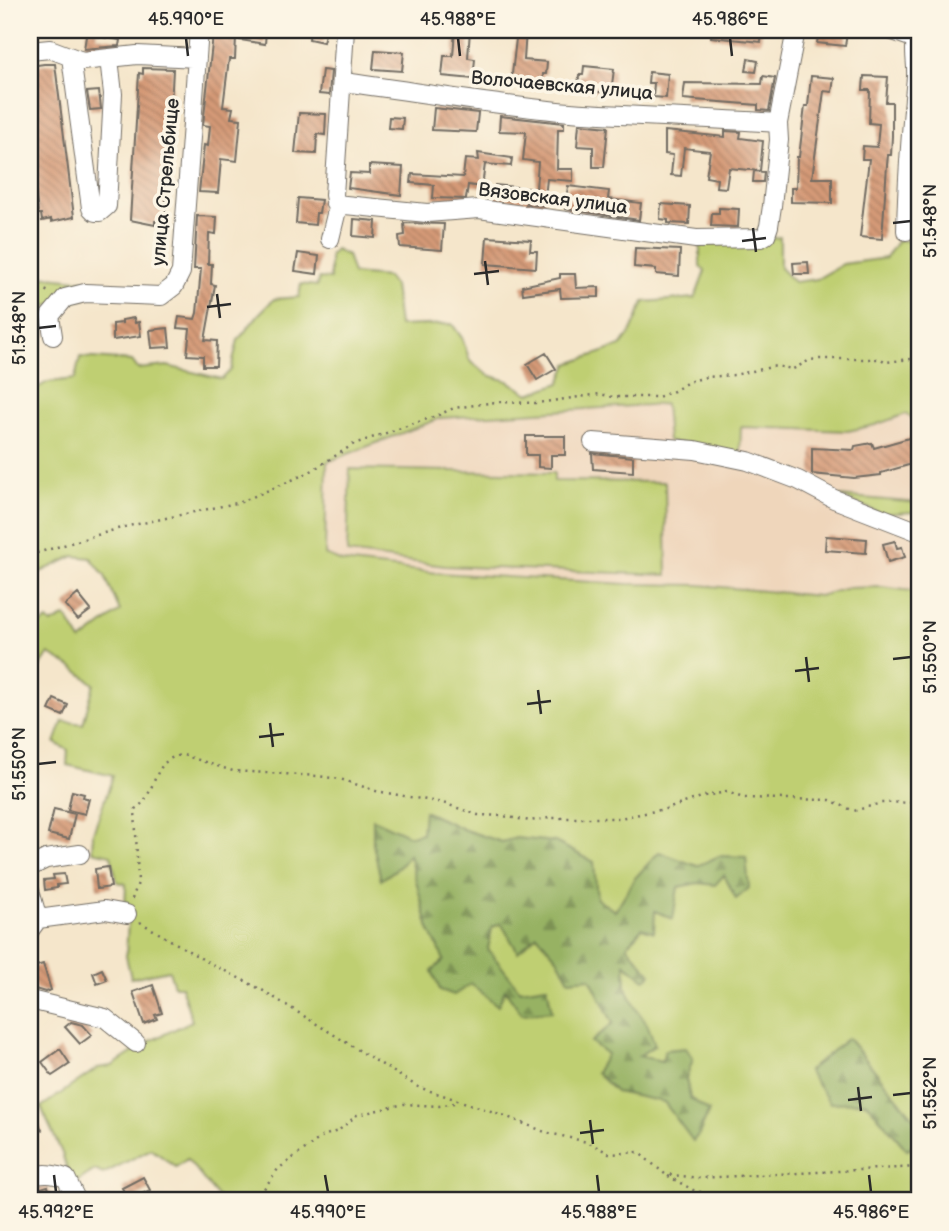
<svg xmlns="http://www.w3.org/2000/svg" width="949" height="1231" viewBox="0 0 949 1231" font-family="'Balsamiq Sans',sans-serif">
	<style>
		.built { fill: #efd6bb }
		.grass { fill: #bfcf72; stroke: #757d4e; stroke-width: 2 }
		.forest { fill: url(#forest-firs); stroke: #616e48; stroke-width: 2 }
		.building { fill: url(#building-back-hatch) }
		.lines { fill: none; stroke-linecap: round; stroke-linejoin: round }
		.minor-casing { stroke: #726c63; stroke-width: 20 }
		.path { stroke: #726c63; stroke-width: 2.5; stroke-dasharray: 2 5; stroke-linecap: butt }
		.minor { stroke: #fff; stroke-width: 18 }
		.ticks { fill: none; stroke: #2b2b2b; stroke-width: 2.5 }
		.labels { text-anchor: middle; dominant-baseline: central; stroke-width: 7; stroke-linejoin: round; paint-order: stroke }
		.street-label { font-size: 19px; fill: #2b2b2b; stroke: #fcf5e5 }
		.neatline { fill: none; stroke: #2b2b2b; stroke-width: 2.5 }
		.ticks-label { font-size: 18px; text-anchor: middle; fill: #2b2b2b }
	</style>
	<defs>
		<pattern id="forest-firs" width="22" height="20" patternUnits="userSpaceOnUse" patternTransform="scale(1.75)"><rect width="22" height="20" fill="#97b264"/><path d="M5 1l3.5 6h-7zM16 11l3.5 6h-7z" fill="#7b9153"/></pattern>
		<pattern id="building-back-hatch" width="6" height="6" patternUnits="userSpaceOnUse" patternTransform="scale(1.75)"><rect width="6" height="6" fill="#d59a77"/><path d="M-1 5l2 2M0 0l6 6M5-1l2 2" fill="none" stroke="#ad7e62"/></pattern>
	</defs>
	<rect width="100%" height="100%" fill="#fcf5e5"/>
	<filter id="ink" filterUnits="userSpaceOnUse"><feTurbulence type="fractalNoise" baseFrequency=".0143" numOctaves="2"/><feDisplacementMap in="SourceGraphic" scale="14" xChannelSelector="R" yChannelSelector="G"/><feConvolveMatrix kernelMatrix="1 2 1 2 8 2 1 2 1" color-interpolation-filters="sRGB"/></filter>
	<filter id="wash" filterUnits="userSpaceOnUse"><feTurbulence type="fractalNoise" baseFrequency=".00686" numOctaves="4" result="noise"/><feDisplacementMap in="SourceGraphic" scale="28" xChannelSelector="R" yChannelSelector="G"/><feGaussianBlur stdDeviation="1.57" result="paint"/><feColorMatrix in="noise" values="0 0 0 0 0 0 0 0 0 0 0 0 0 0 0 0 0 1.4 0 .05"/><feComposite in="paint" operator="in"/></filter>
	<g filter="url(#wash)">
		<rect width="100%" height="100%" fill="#f5e6cb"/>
		<!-- built -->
		<path class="built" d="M665,404L736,462L919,538V592L881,587L848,588L819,596L699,585L627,584L438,573L342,562L325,556L327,462L441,418Z
			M906,414L919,422V503L839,496L740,454L741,427L848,431L875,425Z"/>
		<!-- grass -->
		<path class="grass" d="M780,237V268L794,282L817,279L843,264L886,258L898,240L911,241L917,273H919V422L906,414L875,425L848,431L741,427L740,454L668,441L665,404L441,418L327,462L325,555L342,562L438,573L627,584L699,585L819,596L848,588L881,587L919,592V1201H221L187,1159L176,1167L151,1149L103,1174L95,1170L75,1183L69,1176L62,1153L41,1107L98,1068L112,1066L148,1042L192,1021L181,986H174L169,970L131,978L126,956L128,921L125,910L126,884L117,882L111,855L92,851L93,833L113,776L67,765L68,750L55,743L63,721L83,724L94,684L75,669L49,654L40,667L30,663C30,640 27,633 47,620L51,624L66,616L81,641L120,611L105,576L91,558L74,556L32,576L30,573V392L48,382L75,379L80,357L132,361L138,369L167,366L222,379L231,370L238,340L259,314L274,299L299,297L301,284L317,286L319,278L330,279V256L335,250L347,255L353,274L387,277L394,286L399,326L452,324L462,338L470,361L488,375L508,381L529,394L560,383L568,364L621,346L630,334L644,302L695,298L705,271L700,267V245Z
			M30,275L86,281L85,299L50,305L30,311Z
			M350,469L554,473V481L665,482L667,575L445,566L347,553Z
			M839,496L919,503V514L914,512L882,514Z"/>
		<!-- forest -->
		<path class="forest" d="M424,811L465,830L502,842L516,838L555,842L594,862L597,899L615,911L635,878L659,852L697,866L719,856L746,857L749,888L736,899L724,875L715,885L698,883L678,887L673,919L655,911L654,932L642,928L627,946L651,974L645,980L625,964L626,987L637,1010L647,1024L655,1045L639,1056L662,1061L665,1050L686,1048L693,1059L686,1078L690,1098L709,1111L699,1134L693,1141L664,1102L616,1092L596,1073L607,1054L591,1042L613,1023L590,978L569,980L557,958L537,935L518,952L501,923L492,928L488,949L520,990L547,986L552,1011L522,1014L505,990L498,1006L471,984L454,995L440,990L432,971L444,960L429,929L409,855L399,867L381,880L373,844V819L410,836L422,833Z
			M848,1038L919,1124V1146L907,1150L866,1102L830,1103L808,1071Z"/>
		<g id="blocks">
			<!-- building -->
			<path class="building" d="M87,30H97L96,36L120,40L119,46L84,49Z
				M242,30L266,31L265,44L240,40Z
				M310,30H326L323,42L309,39Z
				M455,30H470L468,58L475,59L473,79L442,76L444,56H453Z
				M517,30H526L524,60L547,62L546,74H543L542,86L511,83Z
				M712,30H762L761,42L711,37Z
				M819,31L847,34L845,46L817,43Z
				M213,35L236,37L235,59H229L223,107L233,108L231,118L241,119L237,161L221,159L218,193L199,192L204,145L208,146L210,126L203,125Z
				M375,50L404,52L402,71L373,69Z
				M748,59L758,61L756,72L746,71Z
				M44,64H55L74,217L51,222V219L42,221L41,214H38L30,145V66Z
				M584,66L614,69L611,93L578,90L579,75H583Z
				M143,68L173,69L165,222L155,221V225L130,220L139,73L143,74Z
				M322,70L331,71L329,95L319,94Z
				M649,72L668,74L666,98L653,97L654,83H648Z
				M763,76L775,78L769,111L758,110V105L683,99L685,83L762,84Z
				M811,76L834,78L832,92L824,91L812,178H832V203L791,202V188H796L797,157H799L805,106H808Z
				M864,76L888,77L886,102H892V136L891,155H888L887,165L882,239L860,237L869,159H862L863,146L877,147L879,124L869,123L870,90H863Z
				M99,91L101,109L90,110L87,92Z
				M434,108L478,113L476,132L432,130Z
				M299,113L326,114L325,135L317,134L316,154L295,153Z
				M500,116L564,123V129H558L557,169H573V181L547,179L544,206L526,204L527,201L494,198L495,185L536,189L538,162L523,160L526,132L499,131Z
				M389,117L403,118L402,129L388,128Z
				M579,124L608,127L604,167H593V147L577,146Z
				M665,131L725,137V131L741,132L740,138L763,141L760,171L729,168L726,188L716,187L717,179L706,177L710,151L684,148L681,176L671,175L673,155L665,154Z
				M478,153L512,158L511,166L485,164L482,187L468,185L466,199L433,198L434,185L411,183L412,174L463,177L465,159L479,160Z
				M369,165L403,167L401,195L348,188L350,173L369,174Z
				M754,171L764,172L763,182H753Z
				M568,186L609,191L608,199L641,203L639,220L565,209Z
				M298,198L321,200L319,213H316L315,225L296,223Z
				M661,204L690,206L689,224L668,223V220L660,219Z
				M719,208L739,209L738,227L711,226L712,213H719Z
				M197,216L217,217L216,234L209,233L208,264H212L211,284L215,285L205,340L217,341L216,366H203V356L187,355L190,329L177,328L179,317L195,319L197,313L201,269H194Z
				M354,219L376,221L375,238L353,236Z
				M404,223L444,224L442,250L400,247L399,236L405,235Z
				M487,237L531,240L530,251H537L536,268L485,264Z
				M635,248L680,250L679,276L656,274V269L634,267Z
				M298,253L319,256L317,274L295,271Z
				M808,262L809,274H794L793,263Z
				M560,274H575L576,288L599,287V297L561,298L560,289L523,294L522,286L560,278Z
				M134,318L135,323L139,322L141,336L113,340V324L122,323V320Z
				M168,328L170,347L152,348L150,330Z
				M546,353L556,369L537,380L527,364Z
				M526,436H565V455H551V468L538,467V455H526Z
				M916,436L919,447V462L881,473V475L854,478L812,474V448L854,450L855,446L872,443L874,448Z
				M592,453L633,457V472L593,469Z
				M826,536L867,539L866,553L825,550Z
				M895,541L897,548L902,547L905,557L888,562L883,544Z
				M78,594L91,610L78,620L65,605Z
				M54,699L68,705L63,716L49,710Z
				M72,791L84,794L83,797L89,799L85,814L68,810Z
				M54,809L75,814L69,839L48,834Z
				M108,867L111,887L97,889L95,869Z
				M64,874L66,884L57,885V888L45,890L44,880L54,879L53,875Z
				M43,964L51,990L45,992L35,989L30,974V968Z
				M102,969L107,980L97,984L93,973Z
				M153,985L162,1013L155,1015L157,1019L144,1024L133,992Z
				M71,1022L83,1025L92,1035L80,1044L65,1027Z
				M60,1049L70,1064L52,1076L42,1062Z
				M30,1108L42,1130L30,1137Z
				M143,1177L150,1190L129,1201L122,1188Z
				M48,1186L52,1201H30V1191Z"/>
		</g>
	</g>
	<g filter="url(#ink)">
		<use href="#blocks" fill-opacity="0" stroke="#726c63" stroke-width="2"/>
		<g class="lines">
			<defs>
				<path id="minor" d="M890,30L919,40
					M30,51L50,49L82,61L137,55L197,58
					M71,57L91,208L95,212H100L107,206L113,94L109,58
					M343,82C418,92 494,105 570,112C640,117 708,118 778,123
					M335,204L427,213L479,209L696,239L761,238L766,235L769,226L772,206L779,140L778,123L796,30
					M906,231C907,179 911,128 916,77C917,63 913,52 916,39
					M330,239L337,210L334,195L345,30
					M53,336L50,316L65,298L85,293L161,296L174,286L181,272L199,30
					M593,442L695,450L748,461L798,480L834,499L919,532
					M30,867L46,859L80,854
					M30,891L38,919
					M30,930L38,919L105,910L127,914
					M30,1000L105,1018L136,1043
					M30,1177C43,1172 53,1174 66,1178L77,1201"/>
			</defs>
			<!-- minor casing -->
			<use href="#minor" class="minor-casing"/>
			<!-- path -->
			<path class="path" d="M39,288L52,293
				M30,555L124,527L241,502L308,473L354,444L436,416L454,408L496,402L537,403L600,394L613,397H658L674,391L688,382L706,377L734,375L776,366L793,369L810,360L820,359H881L886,362L919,358
				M132,899L138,883L135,809C157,797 151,757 183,755L233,771L318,776L340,779L376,791L443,803L478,815L503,816L530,821L549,818H620L670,808L704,796L727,792L743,798L830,800L854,811L881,803L919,802
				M140,922L204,960L262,990L418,1087L500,1114L545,1132L587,1142L611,1154L638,1152L665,1174L698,1178L919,1167
				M668,1176L693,1190L731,1201
				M258,1201L263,1190L278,1169L323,1136L338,1131L357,1115L404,1104L439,1106L459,1102"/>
			<!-- minor -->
			<use href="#minor" class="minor"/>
		</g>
	</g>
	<!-- ticks -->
	<path class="ticks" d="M186,38L188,56M458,38L460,56M730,38L732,56M893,223L911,221M753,228L756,252M742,241L766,238M485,261L488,285M474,274L499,271M217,294L220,318M207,307L231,304M38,328L56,326M806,657L809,682M893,659L911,657M795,671L819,668M538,690L541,714M527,704L551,701M270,723L273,747M259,737L284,734M38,764L56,762M858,1087L861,1111M893,1095L911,1093M848,1100L872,1097M590,1120L593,1144M580,1133L604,1130M54,1175L56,1192M325,1175L328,1192M597,1175L599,1192M869,1175L871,1192"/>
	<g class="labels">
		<!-- street labels -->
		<g class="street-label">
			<text transform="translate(562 86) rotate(5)">Волочаевская улица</text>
			<text transform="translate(166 182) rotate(-85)">улица Стрельбище</text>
			<text transform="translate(553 199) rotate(7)">Вязовская улица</text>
		</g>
	</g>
	<!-- margin -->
	<rect width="949" height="1231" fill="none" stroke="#fcf5e5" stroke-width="77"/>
	<rect x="38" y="38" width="873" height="1154" class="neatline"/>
	<g class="ticks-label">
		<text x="186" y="25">45.990°E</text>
		<text x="458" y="25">45.988°E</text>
		<text x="730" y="25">45.986°E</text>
		<text transform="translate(930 221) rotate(-90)" y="6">51.548°N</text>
		<text transform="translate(19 328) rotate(-90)" y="6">51.548°N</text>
		<text transform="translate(930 657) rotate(-90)" y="6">51.550°N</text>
		<text transform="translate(19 764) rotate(-90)" y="6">51.550°N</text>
		<text transform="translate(930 1093) rotate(-90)" y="6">51.552°N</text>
		<text x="56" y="1218">45.992°E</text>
		<text x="328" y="1218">45.990°E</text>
		<text x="599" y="1218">45.988°E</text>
		<text x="871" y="1218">45.986°E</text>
	</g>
</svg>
